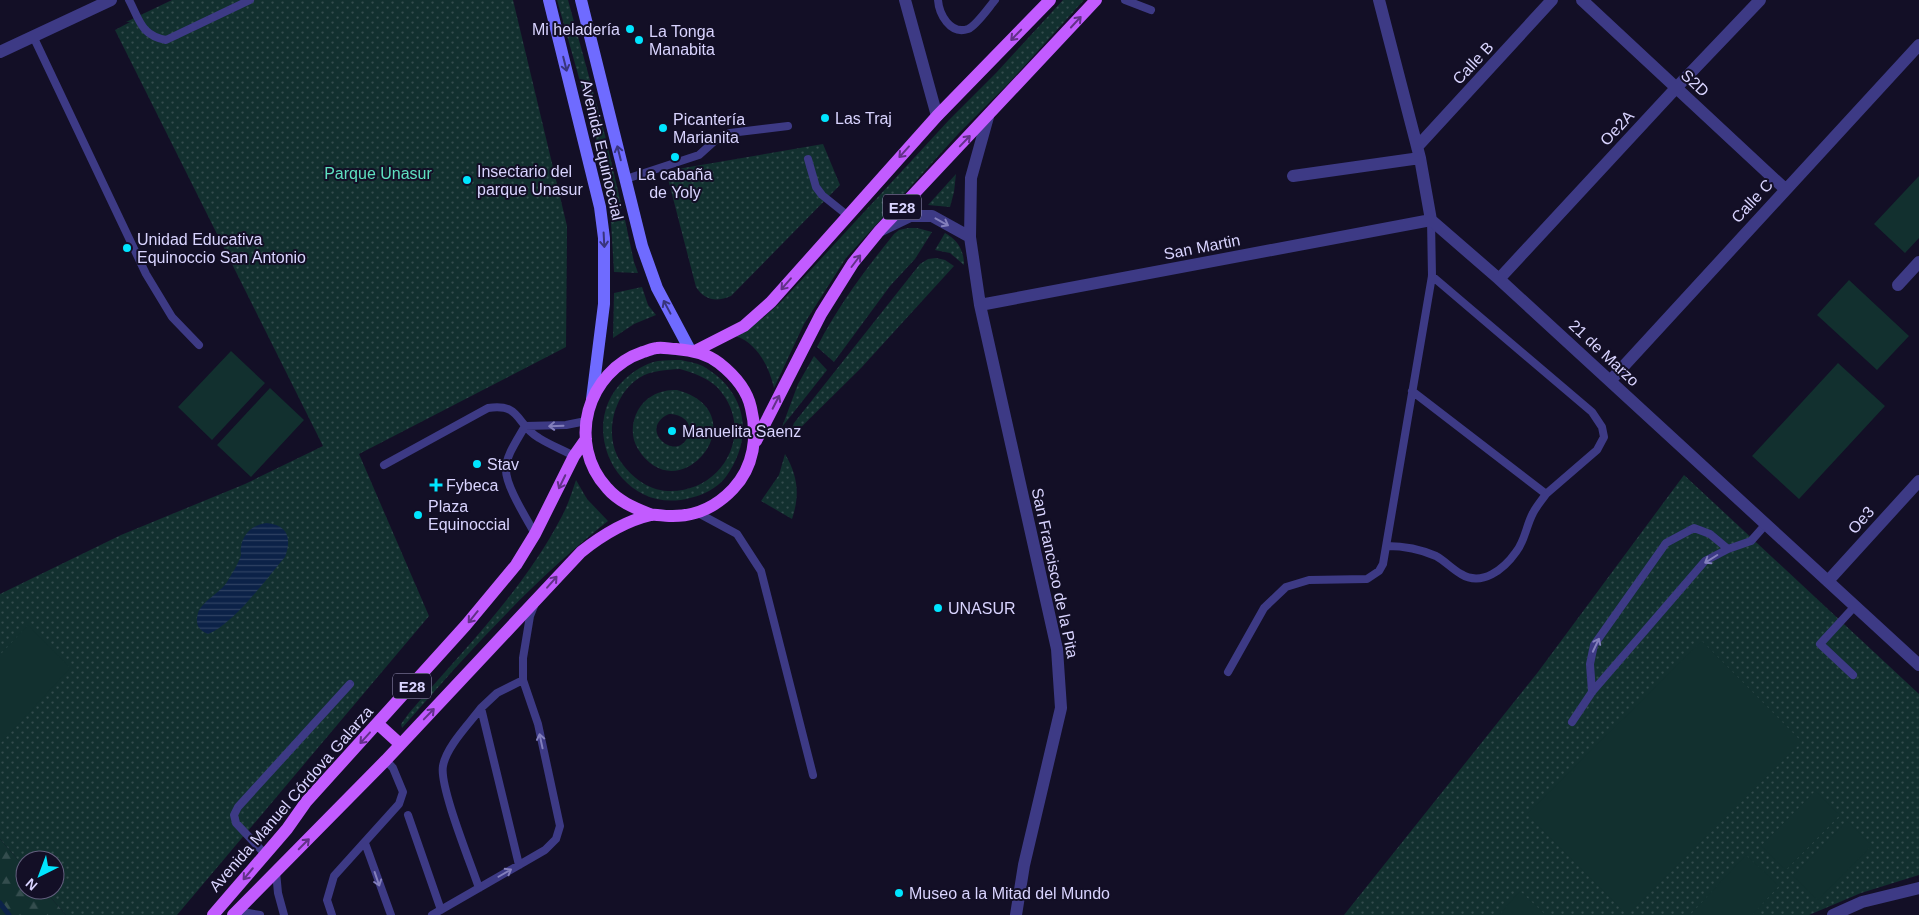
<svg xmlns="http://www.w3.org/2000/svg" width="1919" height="915" viewBox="0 0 1919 915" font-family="Arial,sans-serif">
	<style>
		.grass { fill: url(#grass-dots); fill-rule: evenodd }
		.forest { fill: url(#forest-firs) }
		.garden { fill: #12302f }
		.water { fill: url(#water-rules) }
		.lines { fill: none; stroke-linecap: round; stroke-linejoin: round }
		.stream { stroke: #0c2248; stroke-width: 5 }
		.service { stroke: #3d3a85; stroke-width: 8 }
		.minor { stroke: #3d3a85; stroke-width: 12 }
		.secondary { stroke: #6f6bff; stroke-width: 12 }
		.primary { stroke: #c25bff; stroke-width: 12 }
		.oneway { stroke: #623188 }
		.oneway2 { stroke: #38347d }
		.oneway3 { stroke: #837fbc }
		.poi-dot { fill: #00e5ff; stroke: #130f26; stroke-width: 2 }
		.labels { text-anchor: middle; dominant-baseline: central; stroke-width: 4; stroke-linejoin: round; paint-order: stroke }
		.shield { fill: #130f26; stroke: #9e99be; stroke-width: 1 }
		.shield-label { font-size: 15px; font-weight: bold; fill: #d9d4ff }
		.poi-label { font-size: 16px; fill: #d9d4ff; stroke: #130f26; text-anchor: start }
		.street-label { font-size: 16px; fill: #d9d4ff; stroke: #130f26 }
		.park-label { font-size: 16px; fill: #5fe0c0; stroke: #130f26 }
	</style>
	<defs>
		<pattern id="grass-dots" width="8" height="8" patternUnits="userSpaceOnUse" patternTransform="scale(1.25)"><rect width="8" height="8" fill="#12302f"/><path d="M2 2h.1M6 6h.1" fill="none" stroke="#344d4e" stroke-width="1.8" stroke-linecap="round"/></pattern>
		<pattern id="forest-firs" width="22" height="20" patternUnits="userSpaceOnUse" patternTransform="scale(1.25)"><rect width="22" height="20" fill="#12302f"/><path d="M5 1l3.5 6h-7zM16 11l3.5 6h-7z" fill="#344d4e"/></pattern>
		<pattern id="water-rules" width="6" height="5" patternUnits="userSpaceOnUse" patternTransform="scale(1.25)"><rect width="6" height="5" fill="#0c2248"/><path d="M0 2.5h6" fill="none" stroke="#2f4163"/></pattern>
	</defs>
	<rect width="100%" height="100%" fill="#130f26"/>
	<!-- grass -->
	<path class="grass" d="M172,0H513L567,226L566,347L359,454L429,616L177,915H66L44,890H55V860H25V868L0,839V594L121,535L245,484L323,446L115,30L130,22H126Z
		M557,0H568L605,135L622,208L610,211L596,138Z
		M1063,0H1084L1008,84L959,133L846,258L804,324L774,388C769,367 758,344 736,336L763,318L782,301L949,120L996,73Z
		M823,144L840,185L731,296C717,302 705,301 696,287L666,171Z
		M956,174L954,192L950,207L928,205Z
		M625,220L634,262L638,273L614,272L611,222Z
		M908,228H917L932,232L915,259L890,286L834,362L817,347C838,306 865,270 894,234L899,230Z
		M945,233C958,240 964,251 964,265L950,253L935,250Z
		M936,258L945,260L954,266L861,368L788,440L794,423L920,264L928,259Z
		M642,287L648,305L656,315L634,324L613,338L614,293Z
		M814,356L827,370L782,427L798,384Z
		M681,360C689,362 699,363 706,368C748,394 754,439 725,478C716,489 703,495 690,498C621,517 573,427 625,379C634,371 646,363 658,361C665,360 673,360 681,360ZM680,369C693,373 706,377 717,387C757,429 724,493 668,491C647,490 630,476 619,459C604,433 614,394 639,378C652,370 666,370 680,369Z
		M677,390C761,413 679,515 638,449C627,432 634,406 652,396C660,391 668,390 677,390ZM669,414C681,414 694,422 688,436C677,464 636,429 669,414Z
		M785,454C798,476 800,495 792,519L761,501L779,475Z
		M1684,475L1919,694V875L1861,893L1809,915H1344L1538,672Z
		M576,480L587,499L608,521C532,581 465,656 402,728L401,724L409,713C463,650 524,590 562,516C568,505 572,492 576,480Z"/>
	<!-- forest -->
	<path class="forest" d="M0,839L25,868V890H44L66,915H0Z"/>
	<!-- garden -->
	<path class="garden" d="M1919,176V238L1905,253L1874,224Z
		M1849,280L1909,336L1877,370L1817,315Z
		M231,351L265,383L212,440L178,407Z
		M1838,363L1885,406L1799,499L1752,456Z
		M270,388L304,420L251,477L217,445Z
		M28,625L70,668L0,744V655Z
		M1702,641L1802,742L1627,915L1527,814Z
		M1815,791L1840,815L1786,870L1761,846Z
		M1847,821L1872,845L1818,900L1793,876Z
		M1746,855L1779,886L1752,915H1690Z
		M1520,891L1546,915H1499Z"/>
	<!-- water -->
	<path class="water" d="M266,523C288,525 292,538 285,557C266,579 234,624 208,634C198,630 195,624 198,613C202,601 220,593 227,582C231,575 239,563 241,555C241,552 240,550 241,547C243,533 253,525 266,523Z"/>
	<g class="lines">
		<!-- stream -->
		<path class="stream" d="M0,903L9,915"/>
		<!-- service -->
		<path class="service" d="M129,0C140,21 141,35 166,40L250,0
			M938,0C939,14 950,35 968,29C976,26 989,7 995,0
			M1125,0L1151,10
			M33,36L146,274L172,317L199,345
			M808,159L816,187L822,195L847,215
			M626,179L699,155L719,137L730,133L788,126
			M1432,276L1592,412L1602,427L1604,437L1597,450L1546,494
			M525,426C518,439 506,455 506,469C505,485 527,519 535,534
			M525,426L566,425L586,421
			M384,465L488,408C522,403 515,424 539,438C550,445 563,450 574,456
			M698,513L737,534L761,571L813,775
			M1387,546C1405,546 1420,549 1436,556C1445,561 1452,569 1461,574C1482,587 1504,569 1516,552C1525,541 1526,526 1533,513C1536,507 1542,500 1546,494L1412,391
			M1228,672L1264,608L1286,587L1309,580L1367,579L1379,571L1383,564L1432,276L1431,220
			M1853,675L1820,644L1855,606
			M1592,692L1590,664L1594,645L1666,543L1694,528L1710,534L1728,549
			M1572,722L1592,692L1705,561L1728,549L1751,541L1766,524
			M408,815L441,910
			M365,843L391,915
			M265,854L236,823L234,815L238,807L350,684
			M519,865L481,708L497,693L523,680
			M276,872L278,893L284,915
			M479,888C471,864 439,786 443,766C446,747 469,724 481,708
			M237,911L260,915
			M332,915L327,900L334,876L399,804L403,792L393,768L386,760
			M432,915L545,850L556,839L560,826L538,724L523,680V658L530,616L534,606"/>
		<!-- minor -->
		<path class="minor" d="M905,0L937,116
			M1379,0L1420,158L1431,220L1499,279L1919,665
			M1582,0L1785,189
			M0,52L111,0
			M988,117L971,178L970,237L980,305L1057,649L1061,708L1024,865L1016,915
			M1417,147L1552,0
			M1293,176L1420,158
			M881,230L910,216H932L970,237
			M1499,279L1676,88L1760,0
			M1898,285L1919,262
			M980,305L1431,220
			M1610,381L1919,45
			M1828,581L1919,481
			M1833,915L1862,902L1919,888"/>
		<!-- secondary -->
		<path class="secondary" d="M549,0L600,207L604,238V304L592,399
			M581,0L642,246L657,288L690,350"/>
		<!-- primary -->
		<path class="primary" d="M695,351L744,326L771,302L937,116L1050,0
			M756,441L821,314L853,263L880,230L1096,0
			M378,724L400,744
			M213,915L287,829L306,802L466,625L516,565L535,534L574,456L586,439
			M233,915L386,760L581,552C601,536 625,521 651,515C656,514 663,516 669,516C694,517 716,507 733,489C754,467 758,436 751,408C747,389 733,374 719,363C706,353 692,350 676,349C670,349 663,347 657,348C653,348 647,351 643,352C587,371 566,443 607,488C619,502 635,508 652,515"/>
	</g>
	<!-- one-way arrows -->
	<defs><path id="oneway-shaft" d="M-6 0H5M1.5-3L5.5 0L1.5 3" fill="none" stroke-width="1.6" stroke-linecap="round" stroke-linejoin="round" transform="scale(1.25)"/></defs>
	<g class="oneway">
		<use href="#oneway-shaft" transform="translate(1076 22) rotate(-47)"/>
		<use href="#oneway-shaft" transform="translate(1016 35) rotate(134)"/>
		<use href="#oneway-shaft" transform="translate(965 141) rotate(-46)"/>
		<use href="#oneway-shaft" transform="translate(904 152) rotate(132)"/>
		<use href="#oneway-shaft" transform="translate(856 261) rotate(-53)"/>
		<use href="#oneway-shaft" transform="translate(786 284) rotate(131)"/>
		<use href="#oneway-shaft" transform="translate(776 402) rotate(-63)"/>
		<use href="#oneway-shaft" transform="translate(562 482) rotate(116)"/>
		<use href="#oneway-shaft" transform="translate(552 582) rotate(-49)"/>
		<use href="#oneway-shaft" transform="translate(473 617) rotate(129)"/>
		<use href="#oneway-shaft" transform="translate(429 714) rotate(-46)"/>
		<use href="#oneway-shaft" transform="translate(365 738) rotate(132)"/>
		<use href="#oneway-shaft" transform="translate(304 844) rotate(-45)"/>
		<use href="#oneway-shaft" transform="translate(248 874) rotate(130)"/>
	</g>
	<g class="oneway2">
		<use href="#oneway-shaft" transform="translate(565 64) rotate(76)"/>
		<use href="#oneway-shaft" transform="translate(619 153) rotate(-104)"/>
		<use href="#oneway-shaft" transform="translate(604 240) rotate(87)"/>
		<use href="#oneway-shaft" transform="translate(667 307) rotate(-118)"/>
	</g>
	<g class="oneway3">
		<use href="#oneway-shaft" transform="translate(942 222) rotate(29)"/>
		<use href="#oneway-shaft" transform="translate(556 426) rotate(178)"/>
		<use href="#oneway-shaft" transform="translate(1711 559) rotate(148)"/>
		<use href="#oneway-shaft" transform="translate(1596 645) rotate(-65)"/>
		<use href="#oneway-shaft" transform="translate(541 741) rotate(-102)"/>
		<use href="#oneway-shaft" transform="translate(505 873) rotate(-30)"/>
		<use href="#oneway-shaft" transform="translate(377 879) rotate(71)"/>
	</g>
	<!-- markers -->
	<g class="poi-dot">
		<circle cx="630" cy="29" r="5"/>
		<circle cx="639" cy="40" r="5"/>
		<circle cx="825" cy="118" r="5"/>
		<circle cx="663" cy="128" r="5"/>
		<circle cx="675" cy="157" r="5"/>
		<circle cx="467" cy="180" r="5"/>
		<circle cx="127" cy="248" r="5"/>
		<circle cx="672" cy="431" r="5"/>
		<circle cx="477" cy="464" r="5"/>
		<path d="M433.5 477.5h5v5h5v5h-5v5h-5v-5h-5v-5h5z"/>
		<circle cx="418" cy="515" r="5"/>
		<circle cx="938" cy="608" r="5"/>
		<circle cx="899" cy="893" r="5"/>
	</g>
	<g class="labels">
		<!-- shield labels -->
		<g class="shield">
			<rect x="883" y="194.5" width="38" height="25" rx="4"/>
			<rect x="393" y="673.5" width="38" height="25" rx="4"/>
		</g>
		<g class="shield-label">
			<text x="902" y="207">E28</text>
			<text x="412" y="686">E28</text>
		</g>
		<!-- poi labels -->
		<g class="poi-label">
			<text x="620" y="29" text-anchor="end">Mi heladería</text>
			<text x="649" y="31">La Tonga<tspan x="649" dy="18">Manabita</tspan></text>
			<text x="835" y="118">Las Traj</text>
			<text x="673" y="119">Picantería<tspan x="673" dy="18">Marianita</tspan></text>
			<text x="477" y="171">Insectario del<tspan x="477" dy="18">parque Unasur</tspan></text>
			<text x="675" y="174" text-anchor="middle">La cabaña<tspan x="675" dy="18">de Yoly</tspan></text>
			<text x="137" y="239">Unidad Educativa<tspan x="137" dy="18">Equinoccio San Antonio</tspan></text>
			<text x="682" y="431">Manuelita Saenz</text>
			<text x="487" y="464">Stav</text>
			<text x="446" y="485">Fybeca</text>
			<text x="428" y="506">Plaza<tspan x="428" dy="18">Equinoccial</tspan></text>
			<text x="948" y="608">UNASUR</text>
			<text x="909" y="893">Museo a la Mitad del Mundo</text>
		</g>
		<!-- street labels -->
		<g class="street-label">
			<text transform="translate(1473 63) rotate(-47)">Calle B</text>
			<text transform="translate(1695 83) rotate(43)">S2D</text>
			<text transform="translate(1617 128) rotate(-47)">Oe2A</text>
			<text transform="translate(602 150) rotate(77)">Avenida Equinoccial</text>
			<text transform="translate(1752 201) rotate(-47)">Calle C</text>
			<text transform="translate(1202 247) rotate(-11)">San Martin</text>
			<text transform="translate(1604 353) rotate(43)">21 de Marzo</text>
			<text transform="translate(1861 520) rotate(-48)">Oe3</text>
			<text transform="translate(1055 573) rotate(78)">San Francisco de la Pita</text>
			<text transform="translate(291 799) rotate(-49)">Avenida Manuel Córdova Galarza</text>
		</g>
		<!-- park labels -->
		<g class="park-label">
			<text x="378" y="173">Parque Unasur</text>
		</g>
	</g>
	<!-- north arrow -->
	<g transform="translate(40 875) rotate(222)"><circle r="24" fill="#130f26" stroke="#625e7d"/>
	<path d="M0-4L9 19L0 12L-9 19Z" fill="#00e5ff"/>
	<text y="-8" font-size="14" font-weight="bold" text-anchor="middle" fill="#d9d4ff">N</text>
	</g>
</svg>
